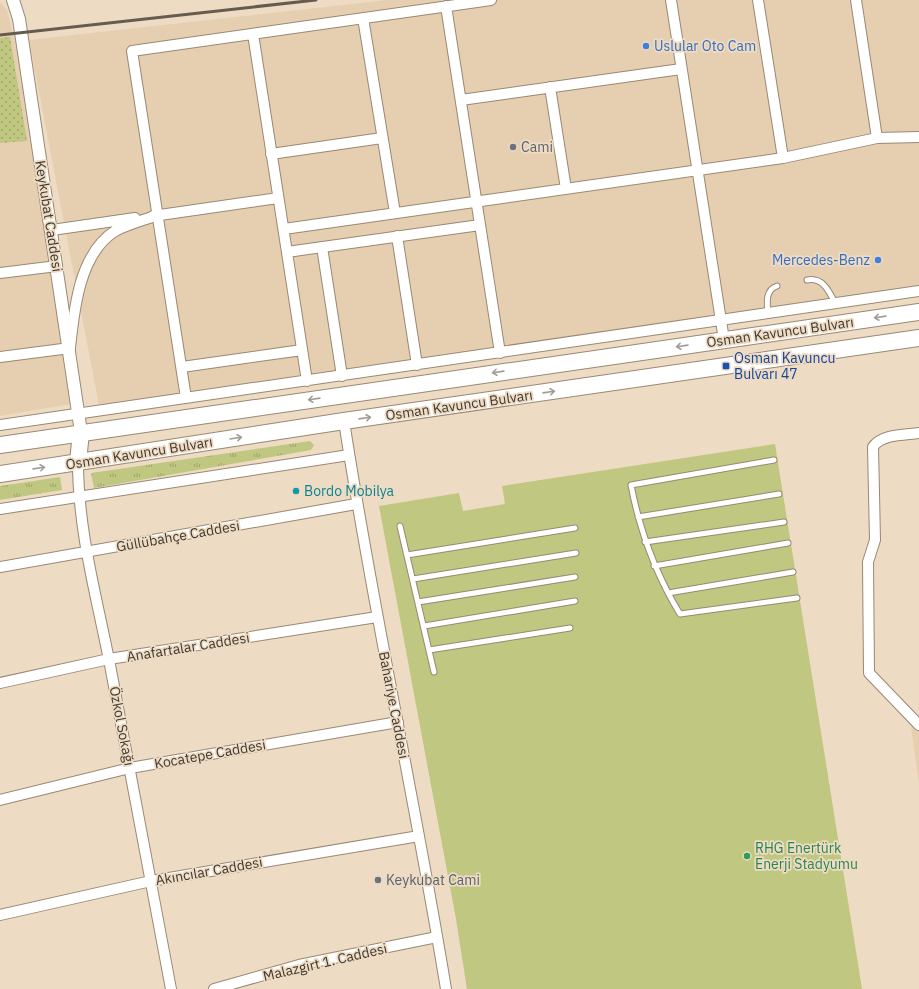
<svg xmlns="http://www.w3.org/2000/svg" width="919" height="989" viewBox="0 0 919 989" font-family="'IBM Plex Sans',sans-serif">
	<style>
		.built { fill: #e6cfb1 }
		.grass { fill: url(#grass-dots) }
		.park { fill: url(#park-tufts) }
		.garden { fill: #bfc780 }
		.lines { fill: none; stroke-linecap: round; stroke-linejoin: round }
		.service-casing { stroke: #998873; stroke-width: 7 }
		.minor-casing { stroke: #998873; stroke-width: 12 }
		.tertiary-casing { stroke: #998873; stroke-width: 14 }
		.trunk-casing { stroke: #998873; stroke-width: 18 }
		.service { stroke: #fff; stroke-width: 5 }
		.minor { stroke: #fff; stroke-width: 10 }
		.tertiary { stroke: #fff; stroke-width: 12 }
		.trunk { stroke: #fff; stroke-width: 16 }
		.rail { stroke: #655c4f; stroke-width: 3 }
		.oneway { stroke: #a09c97 }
		.shop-dot { fill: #3f7fe0; stroke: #eddbc4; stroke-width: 1.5 }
		.worship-dot { fill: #6b7280; stroke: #eddbc4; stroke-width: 1.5 }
		.transit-dot { fill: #1a4fb4; stroke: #eddbc4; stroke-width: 1.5 }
		.culture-dot { fill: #0f9aa8; stroke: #eddbc4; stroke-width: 1.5 }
		.leisure-dot { fill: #2e9e5b; stroke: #eddbc4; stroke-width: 1.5 }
		.labels { text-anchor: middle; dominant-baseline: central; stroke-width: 3.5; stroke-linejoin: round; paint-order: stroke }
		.shop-label { font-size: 14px; fill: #366cbe; stroke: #eddbc4; text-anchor: start }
		.worship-label { font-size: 14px; fill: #5b616d; stroke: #eddbc4; text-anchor: start }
		.street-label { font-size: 14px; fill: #40392f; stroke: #eddbc4 }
		.transit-label { font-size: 14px; fill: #164399; stroke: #eddbc4; text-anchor: start }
		.culture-label { font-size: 14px; fill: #0d838f; stroke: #eddbc4; text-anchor: start }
		.leisure-label { font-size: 14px; fill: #27864d; stroke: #eddbc4; text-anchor: start }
	</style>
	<defs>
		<pattern id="grass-dots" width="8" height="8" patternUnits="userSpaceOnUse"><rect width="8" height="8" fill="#bfc780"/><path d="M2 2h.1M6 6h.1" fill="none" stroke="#9da369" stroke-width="1.8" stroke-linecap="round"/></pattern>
		<pattern id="park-tufts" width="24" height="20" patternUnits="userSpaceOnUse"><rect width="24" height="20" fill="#bfc780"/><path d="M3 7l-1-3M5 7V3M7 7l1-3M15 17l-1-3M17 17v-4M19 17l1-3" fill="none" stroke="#9da369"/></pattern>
	</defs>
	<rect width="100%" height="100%" fill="#eddbc4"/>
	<!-- built -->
	<path class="built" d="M388,0H919V286L101,416L29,40Z
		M0,2L7,10L19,59L71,404L0,416Z
		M919,725V784L911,727Z"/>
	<!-- grass -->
	<path class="grass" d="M10,37L27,141L0,143V38Z"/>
	<!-- park -->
	<path class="park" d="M310,441L314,445L311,450L94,488L91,473Z
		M60,477L62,490L0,500V486Z"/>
	<!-- garden -->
	<path class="garden" d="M775,444L862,989H467L456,919L379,506L459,493L463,511L505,504L502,486Z"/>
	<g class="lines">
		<defs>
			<path id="service" d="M807,280C823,277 829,291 835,303
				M768,314C767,303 765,290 777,286
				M774,460L631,485C640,532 655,573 680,614L797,598
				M638,517L779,494
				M400,526L434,672
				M645,542L784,522
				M407,555L575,528
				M654,566L788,543
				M413,579L576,553
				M668,593L793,572
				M418,602L575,577
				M424,626L575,601
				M429,650L570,628"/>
			<path id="minor" d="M671,0L724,340
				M758,0L783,158
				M856,0L877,138
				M446,6L500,353
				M363,18L395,213
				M253,34L307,381
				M550,87L566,189
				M461,100L681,69
				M271,154L382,138
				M153,216L278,198
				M284,229L783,158L877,138L919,137
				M52,230L135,218
				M397,236L417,365
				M322,247L342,376
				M287,252L480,225
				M0,273L57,266
				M0,357L70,348C74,310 79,254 115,231C128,224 144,220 158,215
				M182,367L302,350
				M186,398L132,51L491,0
				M344,421C373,611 415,799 446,989
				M0,425L919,291
				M919,433C905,435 881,434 873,447L875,540L868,562L869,673L919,725
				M78,462C78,532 97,598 110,665C131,773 151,881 171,989
				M0,509L349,455
				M0,567L356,504
				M0,683L109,659L377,617
				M0,800L130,768L398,722
				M0,915L151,881L419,836
				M214,989L299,965L437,937"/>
			<path id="tertiary" d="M13,0L19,19L81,432"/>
			<path id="trunk" d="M0,445L919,312
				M78,462L81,432
				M0,474L344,421L919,338"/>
		</defs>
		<!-- service casing -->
		<use href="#service" class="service-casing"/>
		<!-- minor casing -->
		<use href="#minor" class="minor-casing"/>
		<!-- tertiary casing -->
		<use href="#tertiary" class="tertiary-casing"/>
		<!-- trunk casing -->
		<use href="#trunk" class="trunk-casing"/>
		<!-- service -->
		<use href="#service" class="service"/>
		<!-- minor -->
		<use href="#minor" class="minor"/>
		<!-- tertiary -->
		<use href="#tertiary" class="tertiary"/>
		<!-- trunk -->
		<use href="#trunk" class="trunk"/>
		<!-- rail -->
		<path class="rail" d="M0,35L316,0"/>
	</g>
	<!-- one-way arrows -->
	<defs><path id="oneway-shaft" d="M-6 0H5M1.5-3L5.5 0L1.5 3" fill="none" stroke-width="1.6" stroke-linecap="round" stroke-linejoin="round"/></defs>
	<g class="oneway">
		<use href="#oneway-shaft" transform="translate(880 317) rotate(172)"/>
		<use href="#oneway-shaft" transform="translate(682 346) rotate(172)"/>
		<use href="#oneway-shaft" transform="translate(498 372) rotate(172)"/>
		<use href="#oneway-shaft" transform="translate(549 392) rotate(-8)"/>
		<use href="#oneway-shaft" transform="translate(314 399) rotate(172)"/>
		<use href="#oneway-shaft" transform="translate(365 418) rotate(-8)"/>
		<use href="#oneway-shaft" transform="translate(236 438) rotate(-9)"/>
		<use href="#oneway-shaft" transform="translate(39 468) rotate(-8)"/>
	</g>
	<!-- markers -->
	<g class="shop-dot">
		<circle cx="646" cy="46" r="4"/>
		<circle cx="878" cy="260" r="4"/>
	</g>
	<g class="worship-dot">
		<circle cx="513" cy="147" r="4"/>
		<circle cx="378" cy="880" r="4"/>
	</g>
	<rect class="transit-dot" x="722" y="362" width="8" height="8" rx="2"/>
	<circle class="culture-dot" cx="296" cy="491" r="4"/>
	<circle class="leisure-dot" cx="747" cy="856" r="4"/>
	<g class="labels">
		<!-- shop labels -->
		<g class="shop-label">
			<text x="654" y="46">Uslular Oto Cam</text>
			<text x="870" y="260" text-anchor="end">Mercedes-Benz</text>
		</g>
		<!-- worship labels -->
		<g class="worship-label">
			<text x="521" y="147">Cami</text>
			<text x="386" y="880">Keykubat Cami</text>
		</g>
		<!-- street labels -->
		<g class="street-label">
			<text transform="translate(49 216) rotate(81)">Keykubat Caddesi</text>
			<text transform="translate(780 332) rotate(-8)">Osman Kavuncu Bulvarı</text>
			<text transform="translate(459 405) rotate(-8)">Osman Kavuncu Bulvarı</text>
			<text transform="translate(139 453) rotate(-9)">Osman Kavuncu Bulvarı</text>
			<text transform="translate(178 536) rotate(-10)">Güllübahçe Caddesi</text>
			<text transform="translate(188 647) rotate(-9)">Anafartalar Caddesi</text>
			<text transform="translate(394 705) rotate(79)">Bahariye Caddesi</text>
			<text transform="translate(122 726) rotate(79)">Özkol Sokağı</text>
			<text transform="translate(210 754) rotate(-10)">Kocatepe Caddesi</text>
			<text transform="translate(209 871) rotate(-10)">Akıncılar Caddesi</text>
			<text transform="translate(325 962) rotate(-13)">Malazgirt 1. Caddesi</text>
		</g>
		<!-- transit labels -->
		<g class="transit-label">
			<text x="734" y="358">Osman Kavuncu<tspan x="734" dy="16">Bulvarı 47</tspan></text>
		</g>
		<!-- culture labels -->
		<g class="culture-label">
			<text x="304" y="491">Bordo Mobilya</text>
		</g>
		<!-- leisure labels -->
		<g class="leisure-label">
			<text x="755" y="848">RHG Enertürk<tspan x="755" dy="16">Enerji Stadyumu</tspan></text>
		</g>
	</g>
</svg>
